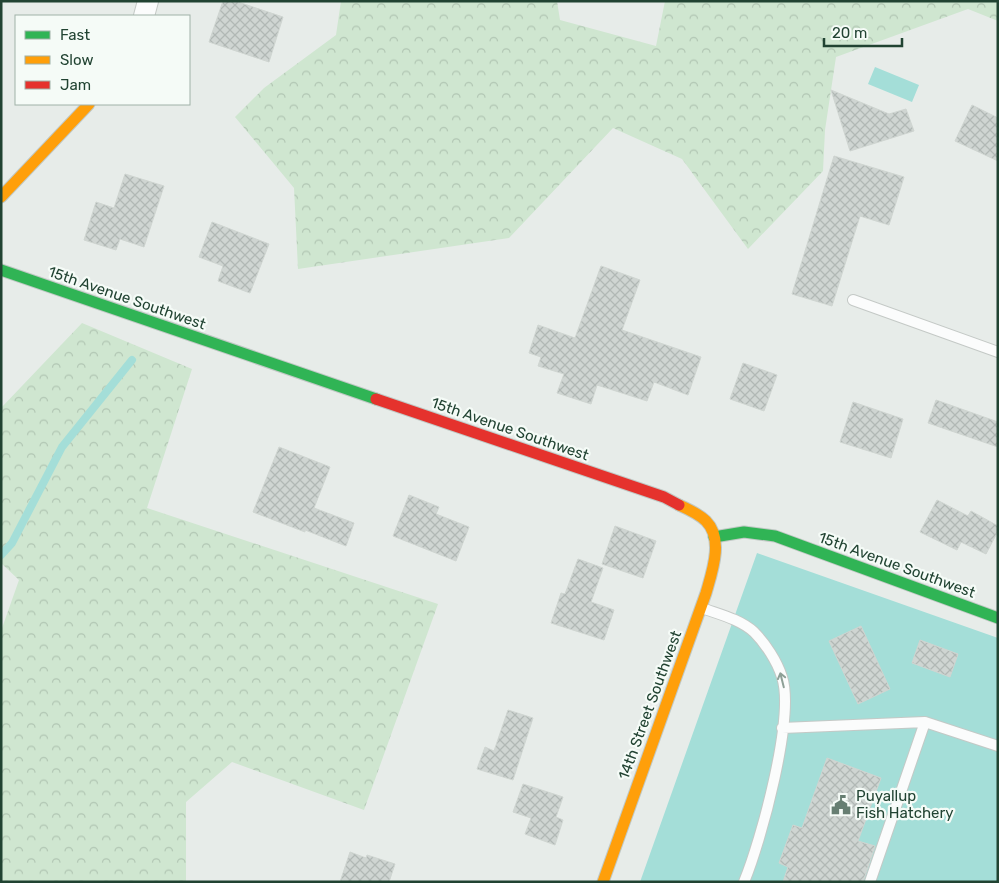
<svg xmlns="http://www.w3.org/2000/svg" width="999" height="883" viewBox="0 0 999 883" font-family="Rubik,sans-serif">
	<style>
		.forest { fill: url(#forest-crowns) }
		.water { fill: #a4ded8 }
		.lines { fill: none; stroke-linecap: round; stroke-linejoin: round }
		.stream { stroke: #a4ded8; stroke-width: 8 }
		.building { fill: url(#building-cross-hatch); stroke: #cfd5d1 }
		.lane-casing { stroke: #c4c9c6; stroke-width: 12 }
		.street-casing { stroke: #c4c9c6; stroke-width: 22 }
		.fast-casing { stroke: #c0c8c4; stroke-width: 13 }
		.slow-casing { stroke: #c0c8c4; stroke-width: 13 }
		.jam-casing { stroke: #c0c8c4; stroke-width: 13 }
		.lane { stroke: #fbfcfc; stroke-width: 10 }
		.street { stroke: #fbfcfc; stroke-width: 20 }
		.fast { stroke: #30b455; stroke-width: 11 }
		.slow { stroke: #ff9f0a; stroke-width: 11 }
		.jam { stroke: #e5322d; stroke-width: 11 }
		.oneway { stroke: #8ea097 }
		.labels { text-anchor: middle; dominant-baseline: central; stroke-width: 4.5; stroke-linejoin: round; paint-order: stroke }
		.street-label { font-size: 15px; fill: #214332; stroke: #f5fbf7 }
		.poi-label { font-size: 15px; fill: #214332; stroke: #f5fbf7; text-anchor: start }
	</style>
	<defs>
		<pattern id="forest-crowns" width="20" height="18" patternUnits="userSpaceOnUse" patternTransform="scale(1.25)"><rect width="20" height="18" fill="#cfe6d0"/><path d="M2 6a3 3 0 1 1 6 0M12 15a3 3 0 1 1 6 0" fill="none" stroke="#b1c6b3"/></pattern>
		<pattern id="building-cross-hatch" width="8" height="8" patternUnits="userSpaceOnUse" patternTransform="scale(1.25)"><rect width="8" height="8" fill="#cfd5d2"/><path d="M0 0l8 8M0 8l8-8" fill="none" stroke="#b1b8b5"/></pattern>
	</defs>
	<rect width="100%" height="100%" fill="#e7ece9"/>
	<!-- forest -->
	<path class="forest" d="M341,1H557L560,20L656,46L665,1H998V21L968,9L836,57L825,130L823,171L748,249L682,159L613,128L509,238L298,269L294,188L235,117L264,88L336,35Z
		M82,323L192,369L147,508L438,604L364,810L232,762L186,802V882H1V631L19,580L1,563V408Z"/>
	<!-- water -->
	<path class="water" d="M875,67L919,85L912,102L868,84Z
		M757,553L998,638V882H640Z"/>
	<g class="lines">
		<!-- stream -->
		<path class="stream" d="M1,555L12,543L62,447L132,360"/>
	</g>
	<!-- building -->
	<path class="building" d="M223,1H235L283,17L269,62L209,42Z
		M831,90L889,114L906,109L914,131L850,151Z
		M972,105L998,118V161L955,141Z
		M834,156L904,177L889,225L860,216L832,306L792,294Z
		M125,174L164,186L144,247L120,239L116,250L84,240L96,202L114,208Z
		M212,222L269,244L250,293L218,281L223,266L199,257Z
		M601,266L640,280L622,330L701,357L688,395L654,382L647,401L597,385L591,404L557,393L564,374L538,366L541,357L529,353L538,325L575,338Z
		M743,363L777,375L764,411L730,399Z
		M936,400L998,422V447L928,423Z
		M853,402L903,419L891,458L840,442Z
		M279,447L330,467L314,508L354,523L346,546L305,530V532L253,512Z
		M409,495L439,507L436,514L469,527L456,561L393,536Z
		M937,500L968,516L971,511L998,526V531L986,554L961,542L957,550L920,532Z
		M615,526L656,541L643,578L602,564Z
		M578,559L603,568L591,602L614,610L604,640L551,623L561,593L565,594Z
		M861,626L890,689L858,704L829,641Z
		M920,640L958,654L950,677L912,663Z
		M508,710L533,718L513,780L477,769L485,747L494,751Z
		M827,758L881,778L858,841L875,846L863,882H783L788,867L779,863L793,825L802,828Z
		M523,784L563,797L556,817L563,820L555,845L525,834L531,818L513,812Z
		M350,852L366,858L367,855L395,864L389,882H340Z"/>
	<g class="lines">
		<defs>
			<path id="lane" d="M853,300L998,352
				M702,608C718,614 740,619 754,632C765,643 777,661 782,677C795,717 761,841 744,882
				M782,728L925,722
				M870,882L925,722L998,746"/>
			<path id="street" d="M144,16L148,1"/>
			<path id="fast" d="M1,270L376,399
				M714,537L744,532L775,536L998,618"/>
			<path id="slow" d="M1,197L89,104
				M603,882L706,593C712,572 724,539 706,521C699,514 688,509 679,505"/>
			<path id="jam" d="M376,399L664,497L679,505"/>
		</defs>
		<!-- lane casing -->
		<use href="#lane" class="lane-casing"/>
		<!-- street casing -->
		<use href="#street" class="street-casing"/>
		<!-- fast casing -->
		<use href="#fast" class="fast-casing"/>
		<!-- slow casing -->
		<use href="#slow" class="slow-casing"/>
		<!-- jam casing -->
		<use href="#jam" class="jam-casing"/>
		<!-- lane -->
		<use href="#lane" class="lane"/>
		<!-- street -->
		<use href="#street" class="street"/>
		<!-- fast -->
		<use href="#fast" class="fast"/>
		<!-- slow -->
		<use href="#slow" class="slow"/>
		<!-- jam -->
		<use href="#jam" class="jam"/>
	</g>
	<!-- one-way arrows -->
	<defs><path id="oneway-shaft" d="M-6 0H5M1.5-3L5.5 0L1.5 3" fill="none" stroke-width="1.6" stroke-linecap="round" stroke-linejoin="round" transform="scale(1.25)"/></defs>
	<use class="oneway" href="#oneway-shaft" transform="translate(782 680) rotate(-104)"/>
	<!-- icons -->
	<defs>
		<symbol id="civic-bare" viewBox="-9 -9 18 18"><path d="M-.6-6.5H3V-4.5H.6V-3L4-1V1h2V6H-6V1h2V-1L-.6-3ZM-1.2 2.5V6h2.4V2.5Z" fill="#667e72" stroke="#f5fbf7" stroke-width="2.5" paint-order="stroke"/></symbol>
	</defs>
	<g fill-rule="evenodd">
		<use href="#civic-bare" x="827" y="791" width="28" height="28"/>
	</g>
	<g class="labels">
		<!-- street labels -->
		<g class="street-label">
			<text transform="translate(127 298) rotate(19)">15th Avenue Southwest</text>
			<text transform="translate(510 429) rotate(19)">15th Avenue Southwest</text>
			<text transform="translate(897 565) rotate(20)">15th Avenue Southwest</text>
			<text transform="translate(650 705) rotate(-70)">14th Street Southwest</text>
		</g>
		<!-- poi labels -->
		<g class="poi-label">
			<text x="856" y="796">Puyallup<tspan x="856" dy="17">Fish Hatchery</tspan></text>
		</g>
	</g>
	<!-- border -->
	<rect width="999" height="883" fill="none" stroke="#214332" stroke-width="5"/>
	<!-- legend -->
	<rect x="15" y="15" width="175" height="90" fill="#f5fbf7" stroke="#a0b1a8"/>
	<rect x="25" y="31" width="25" height="8" fill="#30b455" stroke="#a0b1a8"/>
	<text x="60" y="40" font-size="15" fill="#214332">Fast</text>
	<rect x="25" y="56" width="25" height="8" fill="#ff9f0a" stroke="#a0b1a8"/>
	<text x="60" y="65" font-size="15" fill="#214332">Slow</text>
	<rect x="25" y="81" width="25" height="8" fill="#e5322d" stroke="#a0b1a8"/>
	<text x="60" y="90" font-size="15" fill="#214332">Jam</text>
	<!-- scale -->
	<path d="M824 38v8h78v-8" fill="none" stroke="#214332" stroke-width="2.5"/>
	<text x="832" y="38" font-size="15" fill="#214332" stroke="#f5fbf7" stroke-width="4" paint-order="stroke">20 m</text>
</svg>
